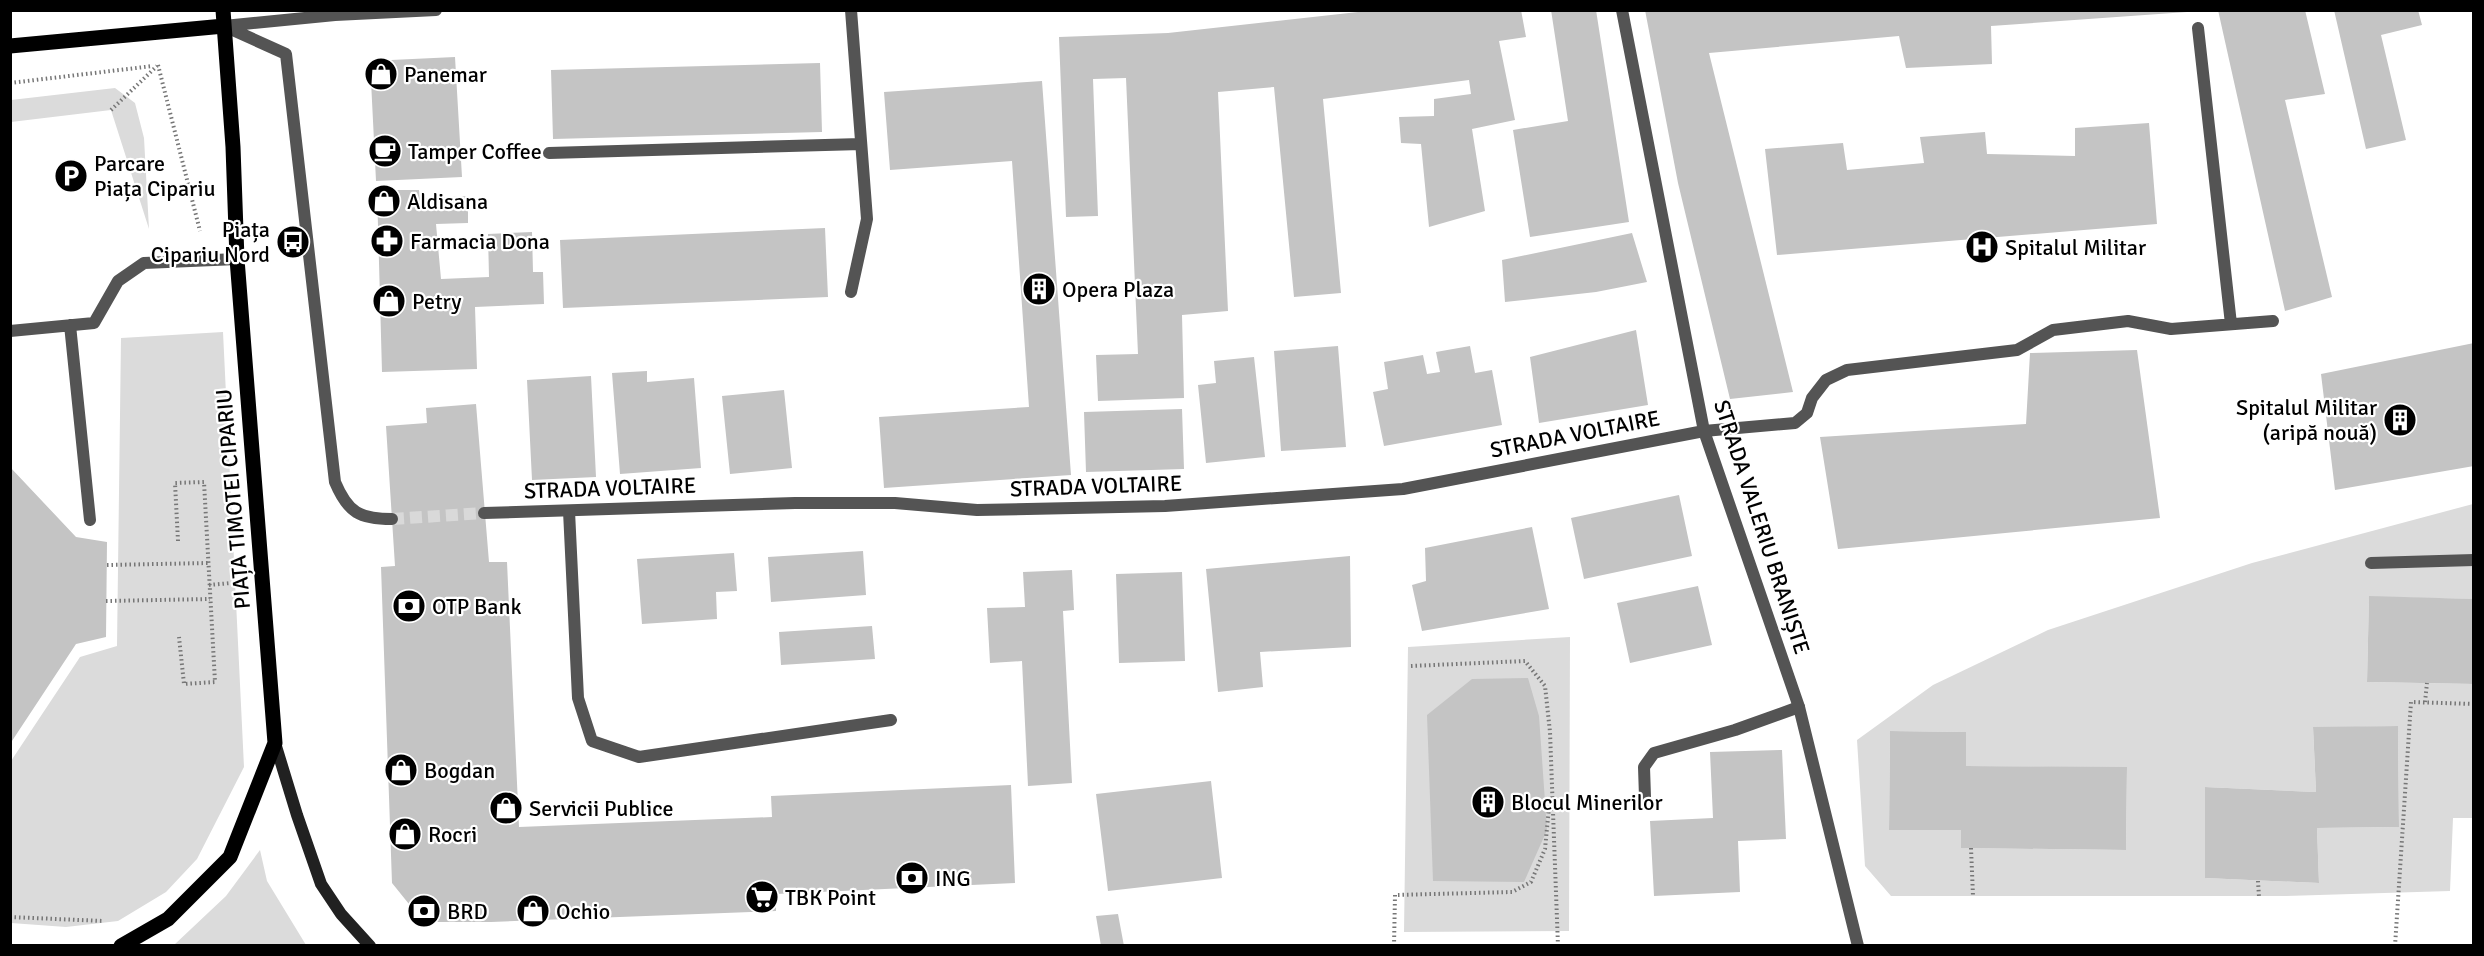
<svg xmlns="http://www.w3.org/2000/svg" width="2484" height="956" viewBox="0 0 2484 956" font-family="Signika,sans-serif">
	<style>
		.green { fill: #dbdbdb; fill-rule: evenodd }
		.building { fill: #c4c4c4 }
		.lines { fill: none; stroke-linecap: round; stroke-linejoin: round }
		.minor-tunnel { stroke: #d9d9d9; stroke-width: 12; stroke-dasharray: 12 6; stroke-linecap: butt }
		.path { stroke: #767676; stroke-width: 4; stroke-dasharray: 1.5 3; stroke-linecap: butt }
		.service { stroke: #545454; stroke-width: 12 }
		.minor { stroke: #545454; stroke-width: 12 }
		.secondary { stroke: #212121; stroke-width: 12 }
		.primary { stroke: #000; stroke-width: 15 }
		.labels { text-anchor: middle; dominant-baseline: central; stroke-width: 4.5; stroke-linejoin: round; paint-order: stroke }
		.poi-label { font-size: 22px; fill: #000; stroke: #fff; text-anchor: start }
		.street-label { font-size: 22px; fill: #000; stroke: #fff }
	</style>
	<rect width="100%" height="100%" fill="#fff"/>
	<!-- green -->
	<path class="green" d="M115,88L135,103L144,138L149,229L111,110L11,122V100Z
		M223,332L244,767L197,859L166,892L118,921L66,927L11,923V761L80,657L117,646L121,338Z
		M2473,504V599L2369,597L2367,682L2473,684V818H2453L2450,891L2285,896H1891L1865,866L1857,740L1933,685L2048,630L2252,563ZM2398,726L2399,827L2317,828L2319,883L2205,878V787L2316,792L2313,728ZM1890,731L1966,732V766L2127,768L2126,850L1962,848L1961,830H1889Z
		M1570,637L1569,931L1404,932L1408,647Z
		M260,850L267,881L306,945H174L226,896Z"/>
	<!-- building -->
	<path class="building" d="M1376,10H1521L1526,37L1499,41L1515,120L1472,129L1485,211L1429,227L1421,144L1401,143L1399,117L1434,116V99L1471,94L1469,80L1323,99L1341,293L1294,297L1274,87L1218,92L1228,311L1182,315L1184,398L1098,401L1096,355L1138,354L1126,78L1093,79L1098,216L1066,217L1059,37L1168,33Z
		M1551,10H1596L1629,222L1530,237L1513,130L1568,121Z
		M1645,10H2187V12L1991,26L1992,64L1906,68L1899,36L1709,53L1793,392L1730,399L1678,183Z
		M2218,10H2305L2325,94L2285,100L2332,297L2285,311Z
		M2334,10H2418L2422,25L2381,35L2406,140L2366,149Z
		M455,57L462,177L376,181L370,61Z
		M820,63L822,132L553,139L551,70Z
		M1042,81L1071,475L884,488L879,417L1029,407L1012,161L890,170L884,92Z
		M2149,123L2157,224L1777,255L1765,149L1843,143L1847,170L1924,163L1920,137L1985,132L1987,154L2075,156V128Z
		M377,190H419L420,199L468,196V223L436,224L441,279L489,277L488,234L532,232L533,272H543L544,304L475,307L477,369L382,372Z
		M825,228L828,297L563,308L560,240Z
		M1632,233L1647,282L1596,292L1505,302L1502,260Z
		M1636,330L1648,405L1539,423L1530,357Z
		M2474,343V466L2335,490L2321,374Z
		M1338,346L1346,447L1281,451L1274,351Z
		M1470,346L1475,373L1492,370L1502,425L1384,446L1373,392L1388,389L1384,362L1423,355L1427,374L1440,372L1436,352Z
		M2137,350L2160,518L1838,549L1820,437L2026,424L2030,353Z
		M1254,357L1265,457L1206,463L1198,385L1216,383L1214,361Z
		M647,371V382L694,378L701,468L620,474L612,373Z
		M591,376L596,477L532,480L527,380Z
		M784,390L792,468L730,474L722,396Z
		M476,404L489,562H507L519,827L772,817L771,796L1011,785L1015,883L776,894V911L491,922H431L417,914L392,883L381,567L395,566L386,426L427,423L426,408Z
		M1182,409L1184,469L1086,472L1084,412Z
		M10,467L76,537L107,542L106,637L76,644L10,744Z
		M1679,495L1692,556L1584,579L1571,518Z
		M1532,527L1549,609L1422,631L1412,585L1426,581L1425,548Z
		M863,551L866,595L771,602L768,557Z
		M734,553L737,591L716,592L717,619L642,624L637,559Z
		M1350,556L1351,647L1260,652L1263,687L1218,692L1206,569Z
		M1072,570L1074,610L1063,611L1072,783L1028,786L1022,661L990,663L987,608L1025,607L1023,572Z
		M1182,572L1185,661L1119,663L1116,574Z
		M1698,586L1712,645L1630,663L1617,603Z
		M2369,596L2474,599V684L2367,682Z
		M872,626L875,659L781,665L779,632Z
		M1528,678L1539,716L1547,830L1524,882L1433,881L1427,715L1472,679Z
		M2398,726L2399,827L2317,828L2319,883L2205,878V787L2316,792L2313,727Z
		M1890,731L1966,732V766L2127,767L2126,850L1961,848V830H1889Z
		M1782,750L1786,839L1738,841L1740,892L1654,896L1650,821L1713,818L1710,752Z
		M1211,781L1222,878L1108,891L1096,794Z
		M1118,914L1124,946H1101L1096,916Z"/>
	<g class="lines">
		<!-- minor-tunnel -->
		<path class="minor-tunnel" d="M392,519L484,513"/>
		<!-- path -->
		<path class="path" d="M158,65L200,231
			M10,83L153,66
			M111,110L157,66
			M178,541L175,483L204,482L215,682L184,684L179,637
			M107,565L208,563
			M209,585L231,583
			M106,601L210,599
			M1411,666L1525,661L1545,686L1550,732L1558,946
			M2425,702L2427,683
			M1971,848L1973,896
			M2258,881L2259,897
			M10,917L103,921
			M1394,946L1395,895L1512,892L1531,882L1545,849L1550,797
			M2395,946L2411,702L2474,704"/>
		<!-- service -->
		<path class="service" d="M851,10L867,219L851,292
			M2198,28L2231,324
			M549,153L861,144
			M70,325L90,520
			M10,331L94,323L118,281L144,263L237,259
			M1704,431L1795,423L1807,413L1812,398L1826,380L1847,370L2017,350L2053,330L2128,321L2171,329L2273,321
			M569,511L578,698L592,741L639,757L891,720
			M1645,797L1644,767L1654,753L1735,730L1799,707"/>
		<!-- minor -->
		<path class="minor" d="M1622,10L1704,431L1799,707L1858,946
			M224,26L286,54L335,482C348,513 360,519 392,519
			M224,26L335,15L436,10
			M484,513L795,503H895L977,510L1165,506L1403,489L1704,431
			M2371,563L2474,560"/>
		<!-- secondary -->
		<path class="secondary" d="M275,743L297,815L321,884L341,914L370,946"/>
		<!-- primary -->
		<path class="primary" d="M10,46L224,26
			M121,946L168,919L230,857L275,743L237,259L233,147L223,10"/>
	</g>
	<!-- icons -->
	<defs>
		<symbol id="shop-disc" viewBox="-11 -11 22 22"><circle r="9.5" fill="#000" stroke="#fff"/><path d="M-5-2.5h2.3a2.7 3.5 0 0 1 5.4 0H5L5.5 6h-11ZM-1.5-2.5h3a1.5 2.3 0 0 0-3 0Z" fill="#fff"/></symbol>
		<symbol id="cafe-disc" viewBox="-11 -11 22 22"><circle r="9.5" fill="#000" stroke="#fff"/><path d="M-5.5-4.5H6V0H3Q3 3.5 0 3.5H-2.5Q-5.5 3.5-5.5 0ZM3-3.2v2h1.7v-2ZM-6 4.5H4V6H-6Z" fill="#fff"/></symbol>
		<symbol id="parking-disc" viewBox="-11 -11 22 22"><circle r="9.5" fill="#000" stroke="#fff"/><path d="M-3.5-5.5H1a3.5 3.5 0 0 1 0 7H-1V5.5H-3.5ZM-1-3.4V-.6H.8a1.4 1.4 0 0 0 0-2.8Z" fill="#fff"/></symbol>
		<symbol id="pharmacy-disc" viewBox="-11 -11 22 22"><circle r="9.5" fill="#000" stroke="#fff"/><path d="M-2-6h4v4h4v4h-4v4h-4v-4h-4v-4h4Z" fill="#fff"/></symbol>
		<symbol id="bus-disc" viewBox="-11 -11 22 22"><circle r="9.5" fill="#000" stroke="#fff"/><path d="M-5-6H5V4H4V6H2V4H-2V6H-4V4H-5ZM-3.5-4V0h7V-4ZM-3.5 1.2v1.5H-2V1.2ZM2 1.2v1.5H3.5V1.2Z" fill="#fff"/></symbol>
		<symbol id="hospital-disc" viewBox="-11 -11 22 22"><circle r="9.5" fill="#000" stroke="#fff"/><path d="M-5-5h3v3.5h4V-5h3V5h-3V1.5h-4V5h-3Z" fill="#fff"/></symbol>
		<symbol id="building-disc" viewBox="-11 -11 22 22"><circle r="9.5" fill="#000" stroke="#fff"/><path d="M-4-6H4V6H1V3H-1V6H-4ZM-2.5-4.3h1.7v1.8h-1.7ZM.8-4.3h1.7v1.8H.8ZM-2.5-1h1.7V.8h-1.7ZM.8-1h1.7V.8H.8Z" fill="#fff"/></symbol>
		<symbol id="bank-disc" viewBox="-11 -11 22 22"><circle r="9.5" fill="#000" stroke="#fff"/><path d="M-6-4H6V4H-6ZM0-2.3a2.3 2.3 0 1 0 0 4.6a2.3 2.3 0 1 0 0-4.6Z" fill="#fff"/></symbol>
		<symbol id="supermarket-disc" viewBox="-11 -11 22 22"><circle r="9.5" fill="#000" stroke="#fff"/><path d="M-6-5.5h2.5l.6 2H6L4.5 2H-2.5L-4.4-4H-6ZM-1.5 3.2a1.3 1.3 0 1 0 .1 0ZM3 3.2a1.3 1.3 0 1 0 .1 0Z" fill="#fff"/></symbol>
	</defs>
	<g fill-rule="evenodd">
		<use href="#shop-disc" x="362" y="55" width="38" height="38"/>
		<use href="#cafe-disc" x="366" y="132" width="38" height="38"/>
		<use href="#parking-disc" x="52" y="157" width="38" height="38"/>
		<use href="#shop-disc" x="365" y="182" width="38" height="38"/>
		<use href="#pharmacy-disc" x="368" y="222" width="38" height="38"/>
		<use href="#bus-disc" x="274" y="223" width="38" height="38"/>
		<use href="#hospital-disc" x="1963" y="228" width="38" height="38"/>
		<use href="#building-disc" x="1020" y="270" width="38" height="38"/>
		<use href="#shop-disc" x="370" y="282" width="38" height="38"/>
		<use href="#building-disc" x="2381" y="401" width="38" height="38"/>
		<use href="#bank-disc" x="390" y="587" width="38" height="38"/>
		<use href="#shop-disc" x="382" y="751" width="38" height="38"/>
		<use href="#building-disc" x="1469" y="783" width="38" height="38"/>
		<use href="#shop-disc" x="487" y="789" width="38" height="38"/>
		<use href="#shop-disc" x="386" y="815" width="38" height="38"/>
		<use href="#bank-disc" x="893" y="859" width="38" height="38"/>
		<use href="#supermarket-disc" x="743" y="878" width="38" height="38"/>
		<use href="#bank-disc" x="405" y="892" width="38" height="38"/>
		<use href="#shop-disc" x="514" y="892" width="38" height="38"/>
	</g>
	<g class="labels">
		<!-- poi labels -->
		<g class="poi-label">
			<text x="404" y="74">Panemar</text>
			<text x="408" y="151">Tamper Coffee</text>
			<text x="94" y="163">Parcare<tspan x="94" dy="25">Piața Cipariu</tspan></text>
			<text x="407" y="201">Aldisana</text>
			<text x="270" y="229" text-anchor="end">Piața<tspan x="270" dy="25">Cipariu Nord</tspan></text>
			<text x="410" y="241">Farmacia Dona</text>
			<text x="2005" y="247">Spitalul Militar</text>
			<text x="1062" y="289">Opera Plaza</text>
			<text x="412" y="301">Petry</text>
			<text x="2377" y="407" text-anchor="end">Spitalul Militar<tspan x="2377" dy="25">(aripă nouă)</tspan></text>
			<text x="432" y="606">OTP Bank</text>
			<text x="424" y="770">Bogdan</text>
			<text x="1511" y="802">Blocul Minerilor</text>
			<text x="529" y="808">Servicii Publice</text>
			<text x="428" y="834">Rocri</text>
			<text x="935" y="878">ING</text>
			<text x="785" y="897">TBK Point</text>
			<text x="447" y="911">BRD</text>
			<text x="556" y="911">Ochio</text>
		</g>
		<!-- street labels -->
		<g class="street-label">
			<text transform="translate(1575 434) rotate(-11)">STRADA VOLTAIRE</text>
			<text transform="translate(1096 486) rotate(-2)">STRADA VOLTAIRE</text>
			<text transform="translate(610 488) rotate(-2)">STRADA VOLTAIRE</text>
			<text transform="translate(233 499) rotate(-95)">PIAȚA TIMOTEI CIPARIU</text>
			<text transform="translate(1762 527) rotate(72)">STRADA VALERIU BRANIȘTE</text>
		</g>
	</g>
	<!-- border -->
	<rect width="2484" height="956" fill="none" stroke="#000000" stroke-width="24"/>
</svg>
